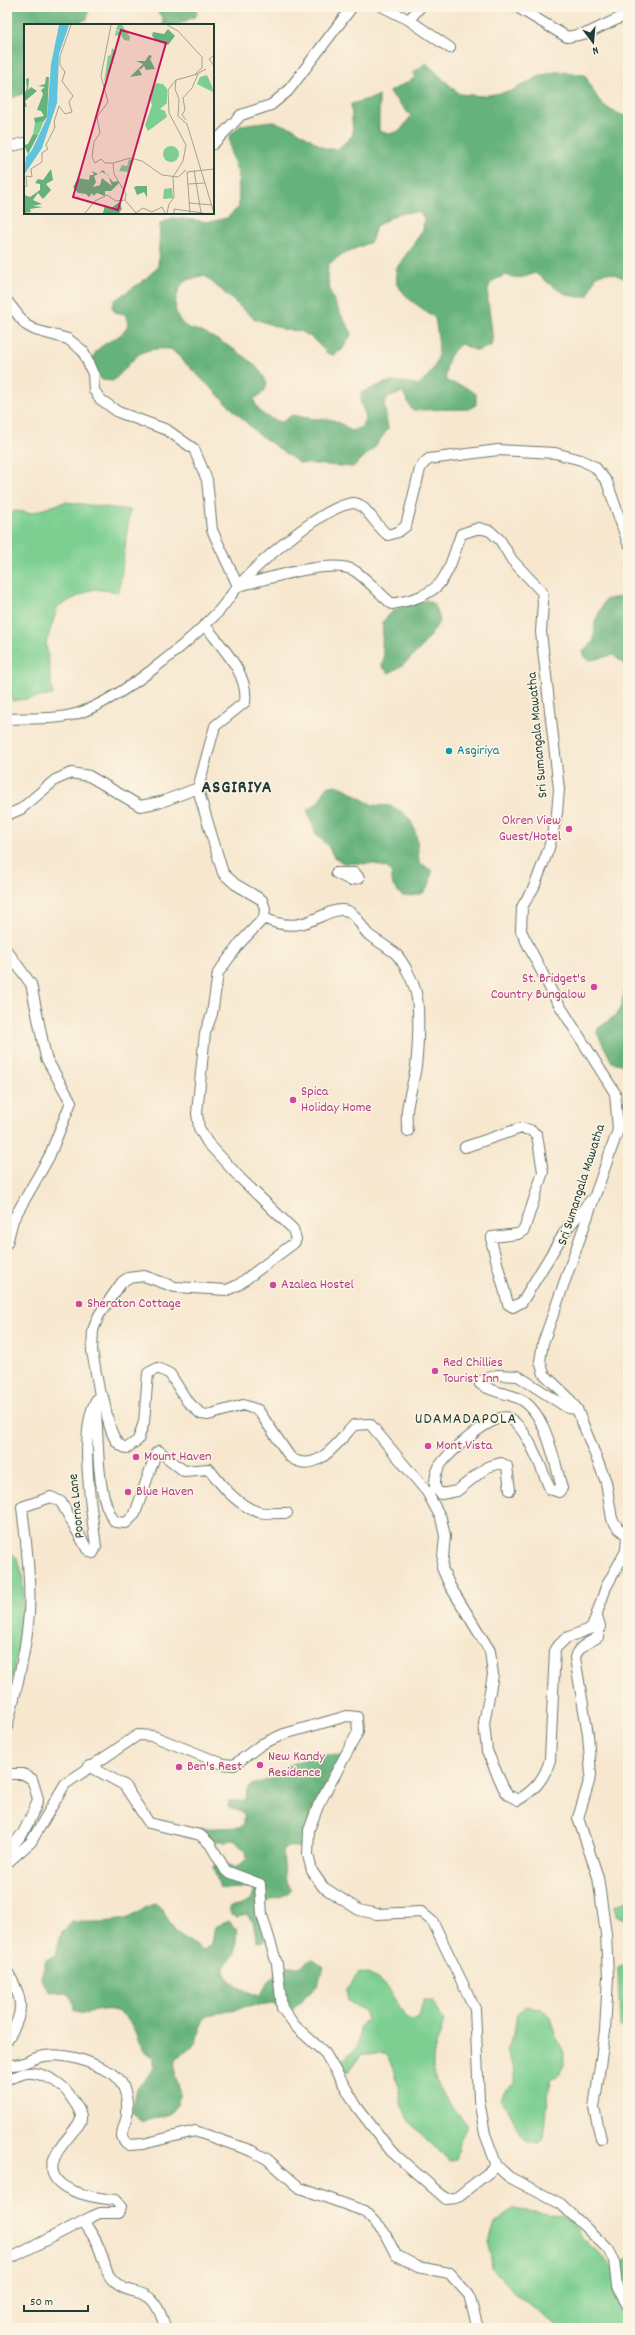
<svg xmlns="http://www.w3.org/2000/svg" width="635" height="2335" viewBox="0 0 635 2335" font-family="Dekko,sans-serif">
	<style>
		.green { fill: #7dcf91; stroke: #4e8662 }
		.forest { fill: #66b27b; stroke: #427858; fill-rule: evenodd }
		.lines { fill: none; stroke-linecap: round; stroke-linejoin: round }
		.minor-casing { stroke: #6b786a; stroke-width: 12 }
		.minor { stroke: #fff; stroke-width: 10 }
		.culture-dot { fill: #0f9aa8; stroke: #fcf5e5; stroke-width: 1.5 }
		.hotel-dot { fill: #d1479c; stroke: #fcf5e5; stroke-width: 1.5 }
		.labels { text-anchor: middle; dominant-baseline: central; stroke-width: 3; stroke-linejoin: round; paint-order: stroke }
		.street-label { font-size: 14px; fill: #1f3d34; stroke: #fcf5e5 }
		.culture-label { font-size: 14px; fill: #0d838f; stroke: #fcf5e5; text-anchor: start }
		.hotel-label { font-size: 14px; fill: #b23c85; stroke: #fcf5e5; text-anchor: start }
		.quarter-label { font-size: 16px; letter-spacing: 1px; fill: #1f3d34; stroke: #fcf5e5 }
		.district-label { font-size: 18px; font-weight: bold; letter-spacing: 1px; fill: #1f3d34; stroke: #fcf5e5 }
		.inset-road { fill: none; stroke: #a1a391; stroke-width: 1 }
		.view { fill: #c2185b; fill-opacity: 0.15; stroke: #c2185b; stroke-width: 2 }
		.inset-edge { fill: none; stroke: #1f3d34; stroke-width: 2 }
	</style>
	<rect width="100%" height="100%" fill="#fcf5e5"/>
	<filter id="ink" filterUnits="userSpaceOnUse"><feTurbulence type="fractalNoise" baseFrequency=".025" numOctaves="2"/><feDisplacementMap in="SourceGraphic" scale="8" xChannelSelector="R" yChannelSelector="G"/><feConvolveMatrix kernelMatrix="1 2 1 2 8 2 1 2 1" color-interpolation-filters="sRGB"/></filter>
	<filter id="wash" filterUnits="userSpaceOnUse"><feTurbulence type="fractalNoise" baseFrequency=".012" numOctaves="4" result="noise"/><feDisplacementMap in="SourceGraphic" scale="16" xChannelSelector="R" yChannelSelector="G"/><feGaussianBlur stdDeviation="0.9" result="paint"/><feColorMatrix in="noise" values="0 0 0 0 0 0 0 0 0 0 0 0 0 0 0 0 0 1.4 0 .05"/><feComposite in="paint" operator="in"/></filter>
	<g filter="url(#wash)">
		<rect width="100%" height="100%" fill="#f7e7cf"/>
		<!-- green -->
		<path class="green" d="M65,502L130,510L119,592L93,589L58,606L46,643L53,695L12,701L7,664V520L14,511L31,513Z
			M7,1550C40,1562 14,1671 7,1697Z
			M628,1901V1920L616,1915L615,1905Z
			M628,1963V2029L620,2027L618,1968Z
			M359,1973C382,1973 395,1999 405,2017L412,2020L417,2018L424,2000H432L444,2021C441,2033 434,2047 433,2059C431,2087 451,2106 468,2125L461,2138L456,2160L449,2161C433,2143 412,2131 403,2108C396,2091 399,2066 385,2054H362L349,2071L341,2070L340,2063C352,2051 363,2044 359,2026L367,2020L364,2011L348,2001L346,1989Z
			M527,2006L540,2008L549,2015L556,2037L564,2052V2065L559,2075L550,2079L544,2138L539,2143C522,2141 521,2139 515,2123C512,2115 506,2107 501,2099L505,2090L514,2084V2072L507,2051L514,2034L517,2013Z
			M513,2209C528,2212 562,2213 571,2222C578,2228 581,2238 588,2244C596,2253 608,2257 613,2270C620,2289 611,2293 628,2312V2328H559L517,2295L492,2269L489,2242L495,2223Z
			M628,2258V2291H627L621,2287L620,2264Z"/>
		<!-- forest -->
		<path class="forest" d="M7,7H89L87,19L72,25H25V93L7,100Z
			M153,7H198L196,16L177,25H163V18Z
			M426,63L459,94L483,96L511,91L540,76L559,71L585,75C597,99 601,109 628,117V276L623,278C612,273 607,271 596,276L588,296C567,301 551,284 535,273C523,278 517,279 506,275C501,277 495,279 492,282C481,291 496,328 491,346L477,351L461,344C448,353 445,367 446,381L465,387L476,394V405L468,409L412,410L403,392L390,397L384,403L388,429L374,448L353,467L299,463L257,433L171,349C133,347 137,359 113,381L102,380C69,336 142,346 125,314L115,312L112,307L115,300L143,281L158,267L160,223L173,218L210,222L227,218L239,207L238,173L231,154L229,136L241,125L271,121L293,128L326,149H338L353,135L351,104L379,96V131L389,134L400,131L411,116L389,92L415,78L413,73ZM418,212L424,218L423,230L396,269L397,285L409,299L435,318C440,350 444,362 419,385C392,378 385,382 361,393V404L366,416L362,427L351,431C339,421 332,418 317,419C309,419 300,416 292,415L282,422C269,419 257,414 254,399L264,392L267,384C259,360 225,344 204,333C198,330 188,329 184,325C170,312 175,294 184,281L204,275L253,318L286,330L301,331L312,338L327,353L333,355L342,350L352,333C339,311 325,292 328,265L342,254L371,242L376,226L399,213Z
			M623,596L628,598V667L613,655L591,660L585,658L583,651L594,640L595,621L605,600Z
			M427,600L435,605L440,620C428,641 411,663 389,673L382,667L384,656L382,645L383,621L394,610Z
			M336,785C350,789 358,798 371,804C377,807 386,804 392,807C418,816 417,840 419,862L432,871C429,893 425,896 402,896L393,886L391,872L387,868L375,864L343,863L334,857L328,846L316,834L307,810L320,801L326,787Z
			M628,981V1064L624,1065L612,1062L597,1033L598,1028C628,1009 617,1009 628,981Z
			M320,1754L343,1756L315,1802L302,1848L287,1846L283,1850L285,1877L291,1890C282,1900 272,1895 262,1906L271,1935L264,1941L257,1942L253,1922L247,1915L237,1917L231,1915L229,1907C243,1904 250,1904 255,1890C243,1886 232,1890 220,1888L213,1867L217,1864L223,1863L235,1868L247,1859L246,1852L234,1840C217,1842 203,1842 191,1829L240,1827L244,1824V1813L228,1807L229,1801L246,1800L247,1790L251,1785L273,1778L291,1764Z
			M155,1904L162,1910L176,1932L203,1951L212,1943L215,1927L229,1921L237,1929L235,1954L224,1967C228,1986 242,1988 258,1996L283,1965L299,1967L312,1959L323,1967L318,1985L289,2013L273,2003C261,2005 210,2012 204,2018C199,2023 201,2034 197,2041C193,2048 182,2054 176,2059L175,2076L181,2094L176,2107L170,2114L142,2122L132,2111L137,2089L154,2068V2058C151,2055 147,2053 144,2050C133,2036 135,2019 116,2011C101,2006 87,2017 74,2010L73,2001L68,1994L48,1990L41,1979L46,1960L55,1955L62,1932L72,1922C90,1922 110,1923 128,1918C138,1915 144,1906 155,1904Z"/>
	</g>
	<g filter="url(#ink)">
		<g class="lines">
			<defs>
				<path id="minor" d="M383,7L409,20L420,7
					M517,7L567,37L588,33L628,14
					M409,20L450,48
					M213,144L241,115L271,105L288,91L352,7
					M7,147L25,143
					M7,301L26,325L35,330L68,339L83,351L93,374L94,390L100,399L118,412L167,430L194,449L207,480L212,530L238,586
					M238,586C265,580 333,557 355,571C368,580 380,594 392,604C444,594 445,581 461,534L479,528L490,531L500,540L512,560L542,592L543,603L541,632L559,789L557,813L549,848L534,887L522,907L521,931L555,998L615,1093L618,1130L543,1343L540,1361L544,1374L567,1396L577,1409L606,1482L612,1519L618,1528L628,1536
					M7,719C30,718 58,720 79,713C122,698 182,648 214,616C224,607 230,595 239,585C259,563 324,505 354,503C365,503 377,528 388,535L398,532L406,526L420,469L424,463L429,459L498,450L555,453L581,460L595,467L607,482L628,543
					M7,815L21,809L55,780L71,773L89,776L140,806L161,802L198,788
					M336,873H355L359,878L350,880Z
					M264,918C307,939 324,904 348,911C358,915 362,930 370,936C378,941 387,947 395,953C404,962 413,981 416,993C420,1009 418,1049 416,1066C413,1089 403,1108 408,1131
					M7,951L31,984L46,1058L71,1102L49,1157L13,1220L7,1243
					M465,1147L521,1128L530,1130L537,1135L543,1172L524,1230L518,1234L492,1237V1244L508,1304L513,1307L522,1302L566,1230L590,1201
					M100,1395L92,1351L93,1330L99,1315L122,1282L128,1278L144,1276L175,1287L227,1290L238,1285L294,1243L296,1239L293,1229L240,1178L207,1142L199,1128L197,1113L205,1033L212,1014L218,973L240,943L264,918L265,909L262,900L235,884L223,873L201,800L198,788L215,726L245,702C249,673 221,647 205,625
					M95,1403C100,1438 94,1494 115,1522L126,1523L135,1514L156,1453L159,1451L184,1471L209,1469C222,1486 237,1505 258,1512C267,1514 278,1513 287,1513
					M510,1490L507,1466L501,1463L487,1467L457,1491L441,1494L435,1488C435,1480 435,1474 439,1467C446,1454 495,1411 509,1418C528,1428 541,1469 550,1489L559,1492L562,1488C554,1461 546,1410 518,1398C506,1393 491,1392 480,1384L481,1381L497,1375L518,1376L568,1408L577,1409
					M597,1616L600,1626L598,1637C590,1642 577,1647 575,1658L588,1734L591,1775L578,1818L598,1877L606,1934L608,1977L605,2031L594,2108L601,2139
					M7,1727C16,1690 26,1652 29,1613C31,1578 26,1542 22,1507L51,1497L61,1502L87,1549L93,1553L96,1547C92,1513 76,1420 100,1395L103,1397C107,1411 109,1445 127,1448L138,1440L144,1422L148,1373L158,1368L170,1374L187,1401L201,1414L208,1415L243,1405L258,1410L290,1457C316,1476 338,1442 354,1425L370,1424L427,1492L441,1518L445,1536L442,1568L450,1586L490,1651L493,1675L484,1723L487,1751L503,1787L508,1795L518,1800C535,1790 544,1779 550,1760L555,1649L566,1638L592,1628L606,1587L626,1551L627,1535
					M89,1766L124,1785L149,1823L200,1835L210,1844L226,1871L260,1884L262,1915L277,1964L282,2008L295,2026L325,2053L357,2107L391,2151L446,2199L456,2198L497,2166
					M7,1774H23L32,1779L38,1799L35,1808L23,1833L7,1852
					M7,1863L31,1842L65,1784L138,1735L153,1736L223,1764L234,1765L262,1744L284,1734L347,1716L357,1717L358,1732L318,1806L309,1830L308,1855L312,1871L323,1887L359,1910L377,1914L421,1912L433,1922L475,2009L479,2100L485,2134L497,2166L509,2177L561,2204L608,2249L614,2260L617,2287L628,2306
					M7,1971C23,1999 26,2011 7,2040
					M7,2065C22,2066 26,2061 39,2057C64,2051 88,2061 110,2072C125,2080 128,2098 127,2115C126,2122 122,2129 122,2136C123,2140 126,2143 129,2145L143,2144L195,2131L252,2151L267,2159L300,2188L364,2211L384,2232L396,2255L418,2267L449,2273L469,2295L478,2328
					M7,2078C17,2079 21,2071 33,2073C47,2075 61,2083 69,2094C73,2101 80,2108 81,2116C82,2124 75,2128 71,2134C65,2141 57,2150 54,2159C42,2191 95,2198 115,2200L121,2207L118,2213H100L91,2217L7,2260
					M84,2222C89,2230 96,2239 99,2248C103,2257 105,2270 110,2277C131,2303 152,2277 165,2328"/>
			</defs>
			<!-- minor casing -->
			<use href="#minor" class="minor-casing"/>
			<!-- minor -->
			<use href="#minor" class="minor"/>
		</g>
	</g>
	<!-- markers -->
	<circle class="culture-dot" cx="449" cy="751" r="4"/>
	<g class="hotel-dot">
		<circle cx="569" cy="829" r="4"/>
		<circle cx="594" cy="987" r="4"/>
		<circle cx="293" cy="1100" r="4"/>
		<circle cx="273" cy="1285" r="4"/>
		<circle cx="79" cy="1304" r="4"/>
		<circle cx="435" cy="1371" r="4"/>
		<circle cx="428" cy="1446" r="4"/>
		<circle cx="136" cy="1457" r="4"/>
		<circle cx="128" cy="1492" r="4"/>
		<circle cx="260" cy="1765" r="4"/>
		<circle cx="179" cy="1767" r="4"/>
	</g>
	<g class="labels">
		<!-- street labels -->
		<g class="street-label">
			<text transform="translate(538 735) rotate(-95)">Sri Sumangala Mawatha</text>
			<text transform="translate(582 1185) rotate(-72)">Sri Sumangala Mawatha</text>
			<text transform="translate(77 1506) rotate(-96)">Poorna Lane</text>
		</g>
		<!-- culture labels -->
		<g class="culture-label">
			<text x="457" y="751">Asgiriya</text>
		</g>
		<!-- hotel labels -->
		<g class="hotel-label">
			<text x="561" y="821" text-anchor="end">Okren View<tspan x="561" dy="16">Guest/Hotel</tspan></text>
			<text x="586" y="979" text-anchor="end">St. Bridget's<tspan x="586" dy="16">Country Bungalow</tspan></text>
			<text x="301" y="1092">Spica<tspan x="301" dy="16">Holiday Home</tspan></text>
			<text x="281" y="1285">Azalea Hostel</text>
			<text x="87" y="1304">Sheraton Cottage</text>
			<text x="443" y="1363">Red Chillies<tspan x="443" dy="16">Tourist Inn</tspan></text>
			<text x="436" y="1446">Mont Vista</text>
			<text x="144" y="1457">Mount Haven</text>
			<text x="136" y="1492">Blue Haven</text>
			<text x="268" y="1757">New Kandy<tspan x="268" dy="16">Residence</tspan></text>
			<text x="187" y="1767">Ben's Rest</text>
		</g>
		<!-- quarter labels -->
		<g class="quarter-label">
			<text x="466" y="1419">UDAMADAPOLA</text>
		</g>
		<!-- district labels -->
		<g class="district-label">
			<text x="237" y="788">ASGIRIYA</text>
		</g>
	</g>
	<!-- overview -->
	<g transform="translate(24 24)">
		<rect width="190" height="190" fill="#f7e7cf"/>
		<path d="M94,1H98L106,13L105,17L100,16L97,11L91,12L92,6L97,9L92,5ZM88,24L92,28L89,37L80,58L84,32L87,31ZM183,51L188,62L189,68L173,60L176,53ZM132,59L139,60L143,65V79L136,85L141,87L143,93L124,107L121,101L128,81L125,72ZM15,97H20L14,111L9,110L11,99ZM139 130a8 8 0 1 1 16 0a8 8 0 1 1-16 0ZM105,135L108,136L105,148L95,147L98,141L103,142ZM148,164L149,174L139,175L140,165Z" fill="#7dcf91"/>
		<path d="M144,5L151,12L144,21L133,17L128,12L129,8L140,10ZM125,31L128,32L126,35L131,45L122,46L120,42L117,45H115L118,51L106,53L119,40L112,37H121ZM22,53H25L23,93L20,97L11,99L10,94L20,92L17,87L13,86L19,70L17,66L21,63L14,62L21,60ZM5,54L4,66L7,63L13,67L1,77L3,83L0,82V71L3,64L2,55ZM9,110L14,111L4,130L0,121L4,120ZM27,145L29,156L22,160L27,166L19,175L14,169L9,176L18,180L9,182L19,183L6,185L7,188L0,189V171L6,173L16,166V160L11,159L14,155L19,156ZM79,146L89,158L94,157L95,159L87,167H81V172L73,169L69,172L68,169L65,173L62,170L54,169L49,163L54,154L65,156L66,151H70L68,147L74,150ZM78,148L84,151L88,162L78,154L76,161L69,163L72,158L70,152ZM113,162H123V174L120,168L113,171L110,163ZM94,179H96L98,185L95,189H79L81,181L86,185Z" fill="#66b27b" fill-rule="evenodd"/>
		<path d="M35,1H45L35,30L33,79L18,124L0,151L2,133L8,126L23,94L27,40Z" fill="#60c3de"/>
		<path class="inset-road" d="M87,1L77,52L84,78L73,93L76,109L70,118L68,133L71,139L77,135L81,139H89M143,1L154,7L177,32M190,31L185,35L190,42M178,32V44L170,51L152,56L151,65L155,75L154,92L163,100L190,189M171,51L182,45M162,96L158,91L161,86L159,74L168,64L174,50M89,139L106,134L118,137L138,151L154,153L162,146M89,139L90,150L102,170L101,176M170,146L177,189M164,160L181,159M0,163L3,162L2,152L8,153L7,145L18,138V129L24,125L22,121L31,103L30,98L35,82L41,90L48,88L45,78L49,72L38,57L41,48L36,41V32L47,1M101,176L112,189L119,184L128,188L138,183L141,189M165,179L188,181M61,189L71,177L83,171L92,177L101,176M143,189L145,180L150,173L149,153L159,137L162,121L145,89L144,66L152,56M150,189V185L179,189M166,189L163,148L190,145"/>
		<path class="view" d="M97,6L142,19L94,186L49,173Z"/>
		<rect width="190" height="190" class="inset-edge"/>
	</g>
	<!-- margin -->
	<rect width="635" height="2335" fill="none" stroke="#fcf5e5" stroke-width="24"/>
	<!-- north arrow -->
	<g transform="translate(593 42) rotate(164)" stroke="#fcf5e5" stroke-width="3" paint-order="stroke">
	<path d="M0-3L7 15L0 10L-7 15Z" fill="#1f3d34"/>
	<text y="-6" font-size="11" font-weight="bold" text-anchor="middle" fill="#1f3d34">N</text>
	</g>
	<!-- scale -->
	<path d="M24 2305v6h64v-6" fill="none" stroke="#1f3d34" stroke-width="2"/>
	<text x="30" y="2305" font-size="12" fill="#1f3d34" stroke="#fcf5e5" stroke-width="3" paint-order="stroke">50 m</text>
</svg>
